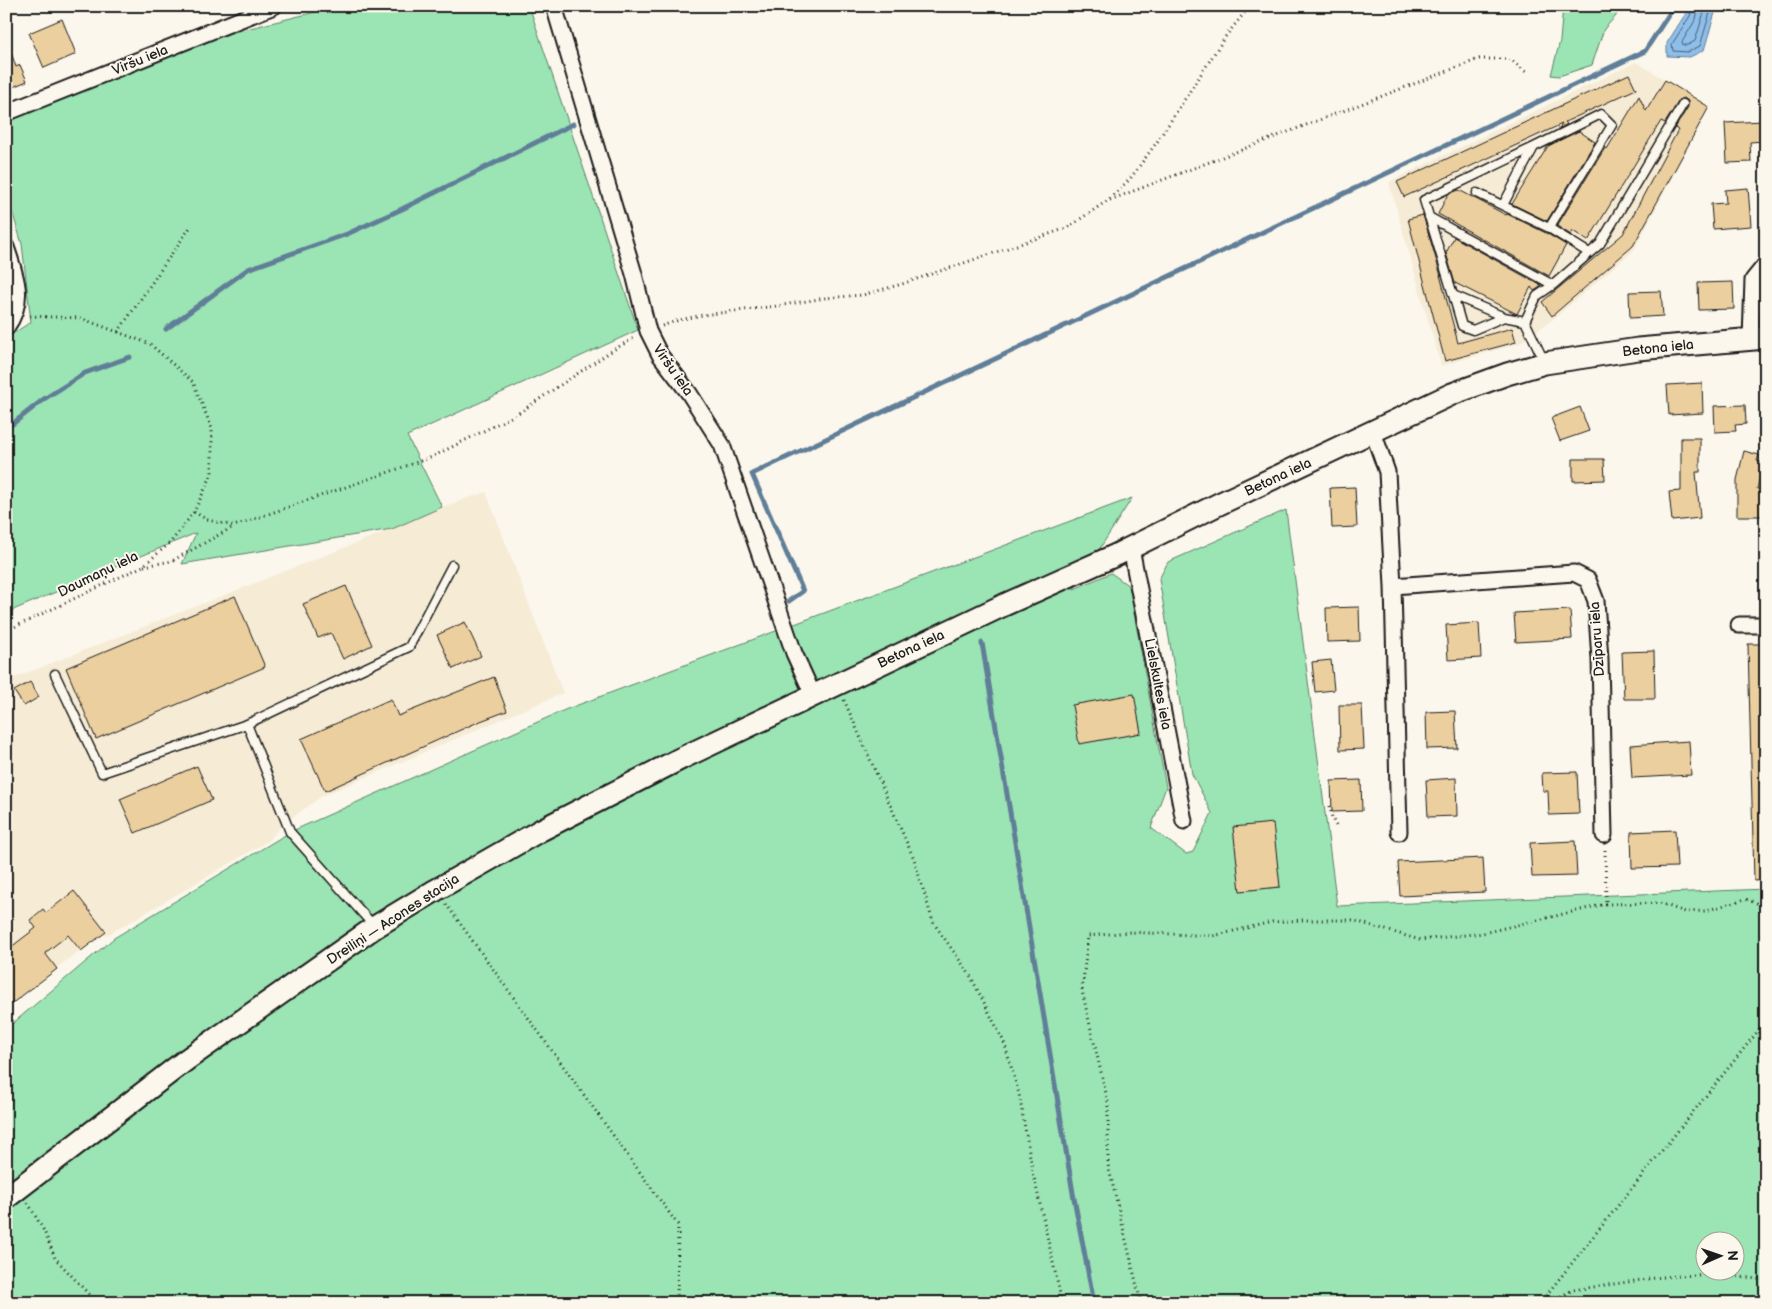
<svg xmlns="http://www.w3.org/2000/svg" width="1772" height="1309" viewBox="0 0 1772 1309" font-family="'Balsamiq Sans',sans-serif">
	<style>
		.built { fill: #f6ebd5 }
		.green { fill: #9be4b3; stroke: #5c8068; fill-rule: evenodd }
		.water { fill: #8ebfea; stroke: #607e98 }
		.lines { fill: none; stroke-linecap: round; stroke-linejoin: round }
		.shore { stroke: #4a5d6e; stroke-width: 1 }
		.stream { stroke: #607e98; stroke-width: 5 }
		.building { fill: #eccf9f; stroke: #1c1c1c }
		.lane-casing { stroke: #1c1c1c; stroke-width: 11 }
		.street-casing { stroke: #1c1c1c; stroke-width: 19 }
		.secondary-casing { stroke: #1c1c1c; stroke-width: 25 }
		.path { stroke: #1c1c1c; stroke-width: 3; stroke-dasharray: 1 4; stroke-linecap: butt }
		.lane { stroke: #fbf7ec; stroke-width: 8 }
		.street { stroke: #fbf7ec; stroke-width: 15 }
		.secondary { stroke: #fbf7ec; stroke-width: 21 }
		.labels { text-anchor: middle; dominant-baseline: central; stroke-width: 4; stroke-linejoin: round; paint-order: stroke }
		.street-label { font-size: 14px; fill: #1c1c1c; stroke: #fbf7ec }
	</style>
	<rect width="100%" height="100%" fill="#fbf7ec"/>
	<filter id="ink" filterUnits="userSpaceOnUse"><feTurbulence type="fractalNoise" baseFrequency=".02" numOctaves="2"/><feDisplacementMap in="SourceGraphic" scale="10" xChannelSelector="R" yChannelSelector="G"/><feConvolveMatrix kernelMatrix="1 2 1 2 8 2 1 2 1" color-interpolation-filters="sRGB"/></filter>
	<g filter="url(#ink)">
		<!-- built -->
		<path class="built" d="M1636,62L1709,107L1634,250L1552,320L1520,343L1441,366L1389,182Z
			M486,492L563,693L322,796L282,825L268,841L106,936L103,933L6,1006V681L392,529L442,507Z"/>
		<!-- green -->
		<path class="green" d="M340,6H529L638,330L407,436L442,507L392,529L182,564L196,533L6,613V338L31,322L22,244L6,191V121L230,33Z
			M1563,6H1618L1616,16L1604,29L1592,65L1559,76L1551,75L1560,41Z
			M1132,498L1074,589L1111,573L1129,586L1166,787L1151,828L1186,854L1193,852L1212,813L1192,774L1159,579L1168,562L1286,510L1337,906L1766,889V1303H6V1029L114,938L290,832L567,709ZM1704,1242H1734V1272H1704Z"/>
		<!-- water -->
		<path class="water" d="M1688,6H1717L1704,50L1690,57L1667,56V43L1686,13Z"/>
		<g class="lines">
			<!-- shore -->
			<path class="shore" d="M1692,6L1690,16L1672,44L1673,51L1688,52L1700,46L1712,6
				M1699,6L1696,19L1682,42L1683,45H1688L1695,41L1706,6"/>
			<!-- stream -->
			<path class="stream" d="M166,329L248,269L347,234L402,209L573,124
				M6,429L44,399L85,373L130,357
				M789,601L803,591L752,474L1645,51L1671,11L1673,6
				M982,643L1073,1193L1094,1303"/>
		</g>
		<!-- building -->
		<path class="building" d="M62,19L76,54L44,68L29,33Z
			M8,43L16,67L20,65L27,81L6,90V44Z
			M1629,74L1636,89L1565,122L1567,124L1559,129L1562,124L1404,197L1397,182Z
			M1665,80L1709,107L1633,246L1552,316L1542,302L1623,234L1678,130L1675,128L1688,107V101L1684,98L1680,99L1665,123L1661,121L1588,241L1573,231L1571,235L1557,226L1605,148L1607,149L1639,96L1646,111Z
			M1763,121L1764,141L1750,142L1751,162L1727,163L1725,123Z
			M1579,131L1595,142L1547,221L1512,204L1548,146Z
			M1748,188L1751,226L1713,229L1711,204L1726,203L1725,190Z
			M1459,190L1506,215L1507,214L1546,233L1566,245L1549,276L1438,214L1448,194Z
			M1423,215L1441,276L1440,275L1458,343L1512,328L1516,342L1445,361L1408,219Z
			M1454,237L1542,286L1534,291L1531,287L1517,314L1455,283L1446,253Z
			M1733,282L1734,309L1699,310L1698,283Z
			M1661,291L1663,316L1630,318L1629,292Z
			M1702,383L1703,413L1669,415L1667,385Z
			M1745,405L1746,424L1735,425L1736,431L1715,432L1714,406Z
			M1580,407L1589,431L1560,441L1551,418Z
			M1681,438H1700V472H1696L1700,518L1672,521L1669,492L1681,491Z
			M1744,451L1759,455L1757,461L1763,463L1757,489H1764V516H1737V480Z
			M1573,459H1604L1605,480L1573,481Z
			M1355,487L1357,527L1332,528L1330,488Z
			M346,586L372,645L343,659L331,633L318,638L303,604Z
			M235,596L265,667L96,739L66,668Z
			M1359,607L1360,641L1327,642L1326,608Z
			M1570,610L1572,639L1516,642L1514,613Z
			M465,622L481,656L453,669L437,635Z
			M1479,623L1481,658L1448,660L1446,625Z
			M1748,644H1766V880L1754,881Z
			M1654,651L1655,699H1624L1622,652Z
			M1331,660L1334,690L1315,692L1312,662Z
			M494,677L507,711L478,722L325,791L301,739L391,699L398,716Z
			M30,682L39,697L24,706L14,691Z
			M1134,694L1141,733L1079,744L1072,705Z
			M1339,705H1362L1364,749L1340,750Z
			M1455,711L1457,748L1427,749L1426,712Z
			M1689,741L1691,775L1632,778L1630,745Z
			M197,766L212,800L135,833L120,799Z
			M1577,772L1579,814L1549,815L1548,791H1543L1542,773Z
			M1456,778L1457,816L1428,817L1426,780Z
			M1361,780L1362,811L1332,812L1331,781Z
			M1273,823L1280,887L1240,891L1233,827Z
			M1675,830L1677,867L1632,868L1631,832Z
			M1575,841L1577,876L1532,877L1530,843Z
			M1483,858L1485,892L1400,896L1398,862Z
			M74,891L106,932L81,951L68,935L45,953L57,969L6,1008V951L36,928L30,920L43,909L46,913Z"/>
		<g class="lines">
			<defs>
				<path id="lane" d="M1477,193L1549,228L1589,253
					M1503,205L1534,147L1601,114L1612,125L1549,228
					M1429,217L1553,285L1537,296L1525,321L1544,361
					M1553,285L1600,244L1683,104
					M1453,295L1462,326L1473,330L1504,317
					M1525,321L1504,317L1453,295L1424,200L1534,147
					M55,674L102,773L247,724
					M373,925L290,832L247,724L409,647L452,565"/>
				<path id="street" d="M554,6L634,274L648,331L660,355L689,393L722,445L794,653L813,695
					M6,113L274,6
					M6,247C16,277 26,300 6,328
					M1751,340L1753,280L1766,264
					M1373,432L1387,472L1393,586L1399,832
					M1131,548L1184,821
					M1393,586L1574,573L1588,580L1596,601L1600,659L1604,835
					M1739,625H1766"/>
				<path id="secondary" d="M6,1198L186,1060L375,927L436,890L541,830L682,758L1004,605L1116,555L1219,504L1452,394L1507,374L1545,363L1638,349L1766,338"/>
			</defs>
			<!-- lane casing -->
			<use href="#lane" class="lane-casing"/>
			<!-- street casing -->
			<use href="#street" class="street-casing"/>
			<!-- secondary casing -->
			<use href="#secondary" class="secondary-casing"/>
			<!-- path -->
			<path class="path" d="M1110,200L1479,59H1510L1526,72
				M662,326L679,320L703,315L777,306L825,298L863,295L902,284L1067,228L1107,201L1130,179L1157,142L1225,37L1250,6
				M118,332L191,226
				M194,512L208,520L234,526L432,457L517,414L613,350L636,337
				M144,566L172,561L233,527
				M6,631L143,566L171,542L194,512L212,474V429L193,382L150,344L80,318L28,316
				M844,700L914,859L933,922L970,975L1004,1042L1019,1094L1032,1168L1062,1303
				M1330,806L1332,818L1336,826
				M1605,850L1606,904
				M446,904L678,1225L677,1303
				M28,1203L44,1231L55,1258L97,1303
				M1141,1303L1108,1165V1102L1082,991L1088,936L1130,932L1213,936L1272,922L1303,920H1352L1420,940L1483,933L1606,904L1660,903L1685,912L1705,911L1745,899L1766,906
				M1540,1303L1766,1021
				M1547,1303L1573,1290L1662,1277L1713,1274L1766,1280"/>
			<!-- lane -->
			<use href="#lane" class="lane"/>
			<!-- street -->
			<use href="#street" class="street"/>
			<!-- secondary -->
			<use href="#secondary" class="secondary"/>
		</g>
	</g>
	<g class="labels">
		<!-- street labels -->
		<g class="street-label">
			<text transform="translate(140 60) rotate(-22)">Viršu iela</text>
			<text transform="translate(1658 348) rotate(-6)">Betona iela</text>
			<text transform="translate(673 370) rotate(55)">Viršu iela</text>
			<text transform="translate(1278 477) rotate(-25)">Betona iela</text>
			<text transform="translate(98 574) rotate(-26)">Daumaņu iela</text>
			<text transform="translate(1597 639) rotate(-94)">Dzīparu iela</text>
			<text transform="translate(911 649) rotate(-25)">Betona iela</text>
			<text transform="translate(1158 684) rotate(79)">Lielskultes iela</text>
			<text transform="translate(393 919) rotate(-33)">Dreiliņi — Acones stacija</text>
		</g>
	</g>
	<!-- margin -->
	<rect width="1772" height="1309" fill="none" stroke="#fbf7ec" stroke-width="25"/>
	<rect x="12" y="12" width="1747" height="1284" fill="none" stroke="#1c1c1c" stroke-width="2" filter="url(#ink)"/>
	<!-- north arrow -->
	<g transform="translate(1720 1256) rotate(88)"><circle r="24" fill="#fbf7ec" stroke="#a29f99"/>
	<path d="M0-4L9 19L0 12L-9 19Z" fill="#1c1c1c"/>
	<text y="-8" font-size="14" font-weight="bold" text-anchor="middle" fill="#1c1c1c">N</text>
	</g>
</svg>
